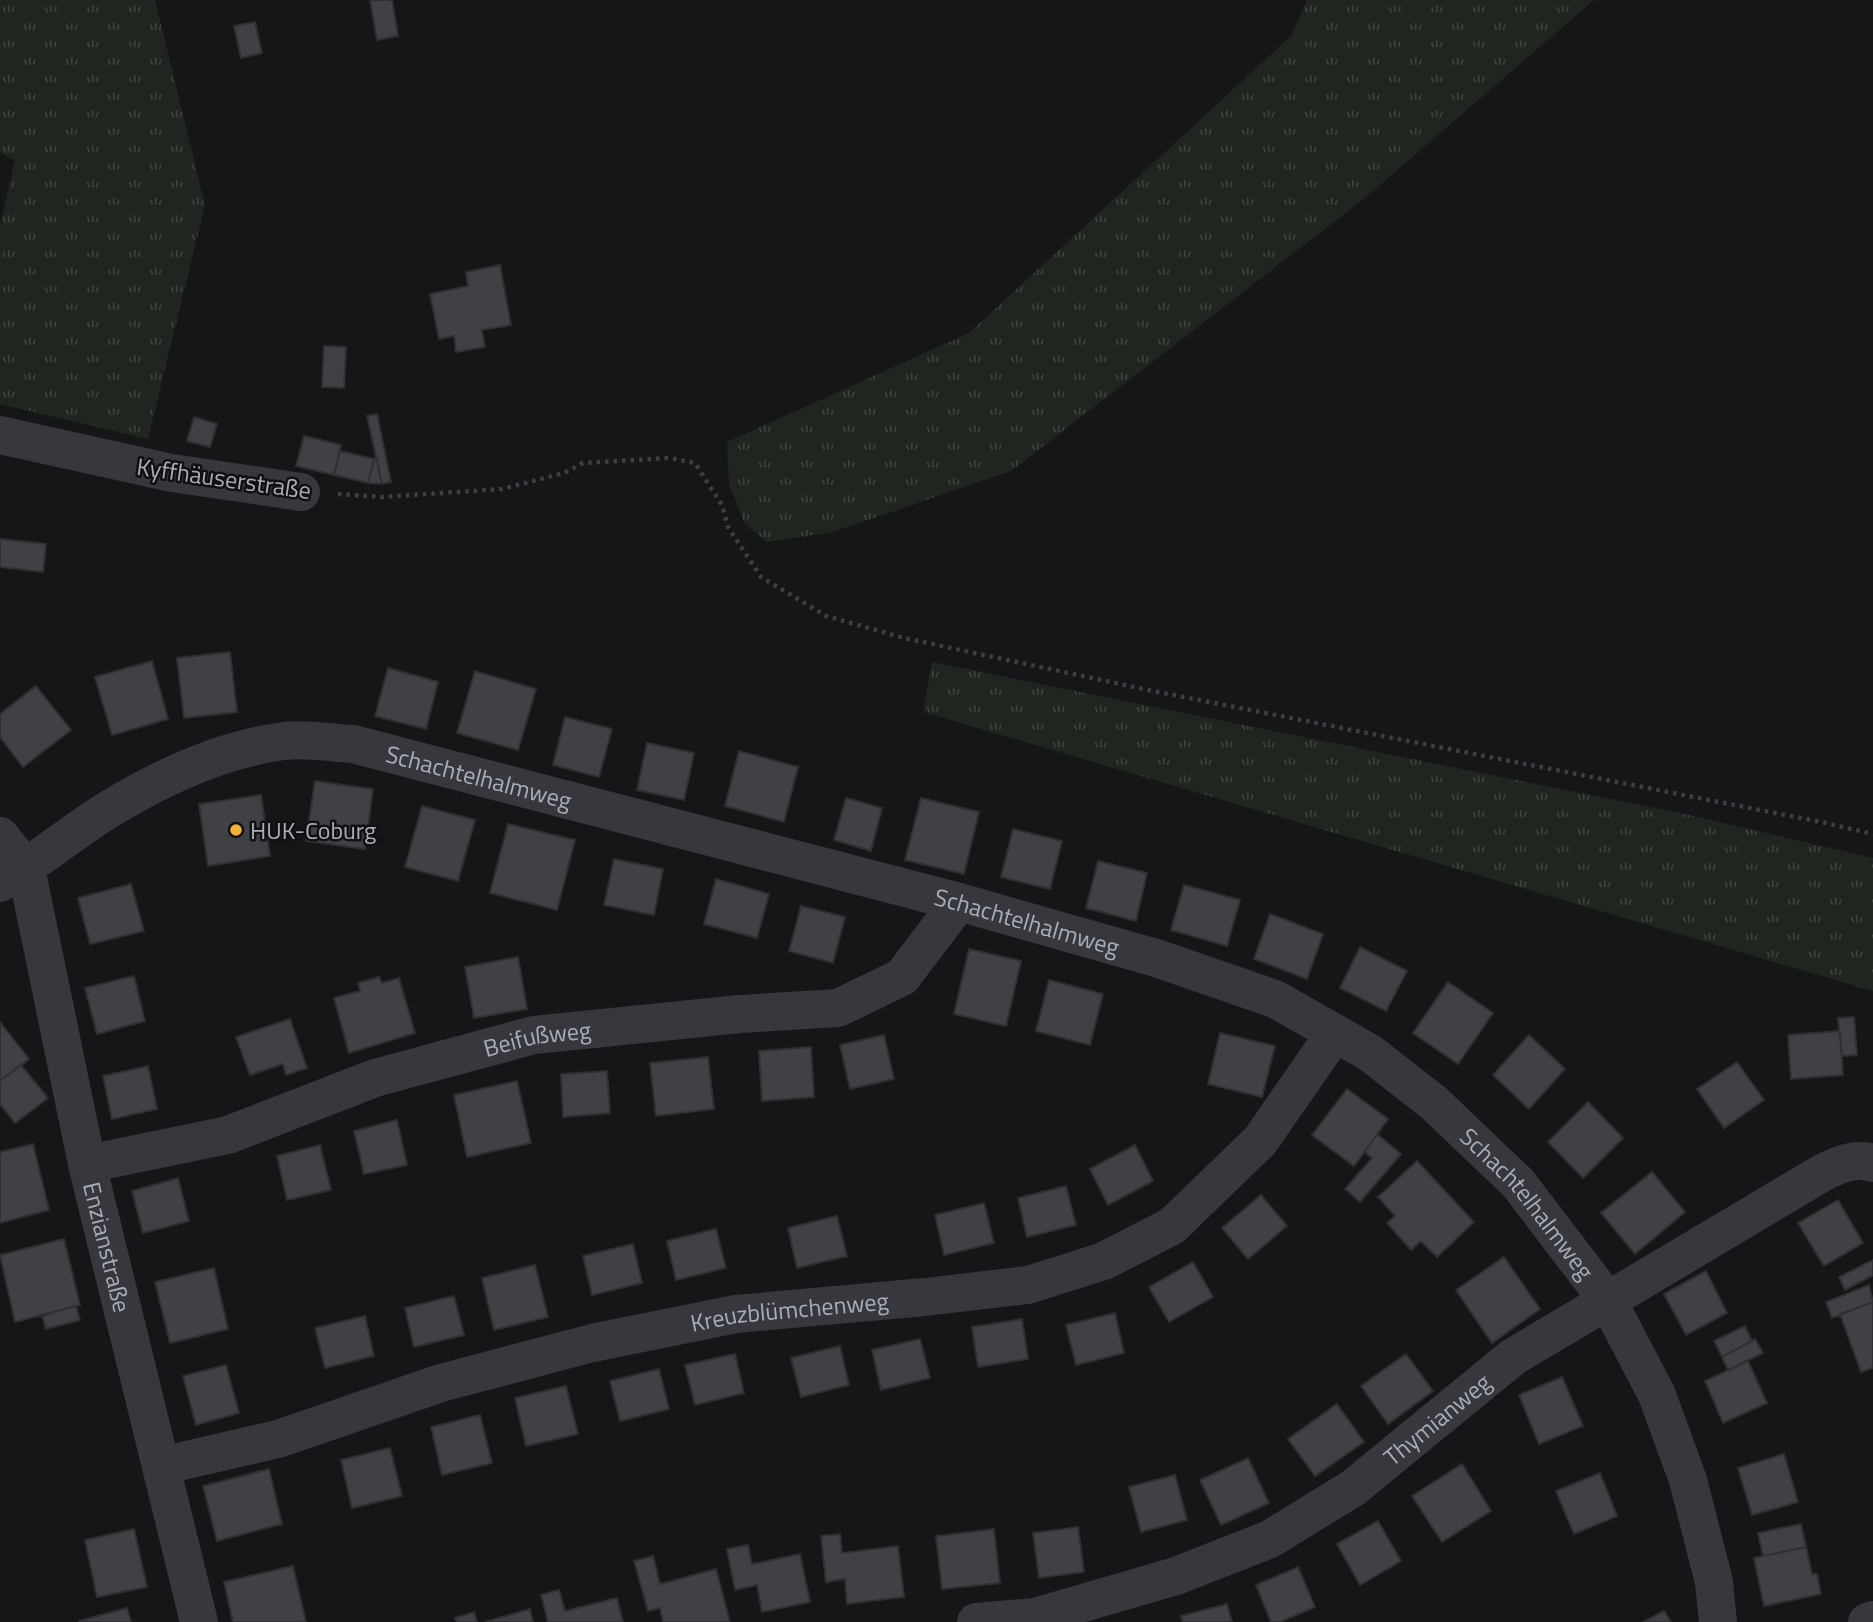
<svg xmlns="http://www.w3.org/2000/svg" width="1873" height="1622" viewBox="0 0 1873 1622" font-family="'Titillium Web',sans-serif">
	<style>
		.grass { fill: url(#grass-tufts) }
		.building { fill: #404145; stroke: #303034; stroke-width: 2 }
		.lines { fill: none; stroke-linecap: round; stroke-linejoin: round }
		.path { stroke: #3d3f44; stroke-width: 4.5; stroke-dasharray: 3.5 5; stroke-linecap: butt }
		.minor { stroke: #37383d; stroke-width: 38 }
		.poi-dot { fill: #f2b134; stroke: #111113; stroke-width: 2.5 }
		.labels { text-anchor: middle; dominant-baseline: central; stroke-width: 5; stroke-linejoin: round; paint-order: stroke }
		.street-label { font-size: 24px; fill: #a8adb8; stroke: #111113 }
		.poi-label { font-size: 24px; fill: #a8adb8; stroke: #111113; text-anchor: start }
	</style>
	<defs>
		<pattern id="grass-tufts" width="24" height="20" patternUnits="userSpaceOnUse" patternTransform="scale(1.75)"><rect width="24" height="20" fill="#1e261f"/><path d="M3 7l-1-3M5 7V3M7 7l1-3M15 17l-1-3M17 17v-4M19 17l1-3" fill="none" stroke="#3c433d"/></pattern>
	</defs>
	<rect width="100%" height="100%" fill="#161618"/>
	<!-- grass -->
	<path class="grass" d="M0,0H155L205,205L148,439L0,404V225L15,161L0,152Z
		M1307,0H1594L1365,198L1011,471L833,532L767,542L744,523L729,483L727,442L969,333L1292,35Z
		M932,662L1685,814L1873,858V991L923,712Z"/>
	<!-- building -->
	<path class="building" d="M370,0H392L398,36L377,40Z
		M255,22L262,53L241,58L234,26Z
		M500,265L511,325L482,330L485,347L456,352L454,336L439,339L430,294L468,286L466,272Z
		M324,346L346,347L344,388L322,387Z
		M377,414L391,482L382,484L367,416Z
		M194,417L217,424L210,447L187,441Z
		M304,436L341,445L334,475L296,466Z
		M340,451L374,459L368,483L334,475Z
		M374,459L377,460L382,484L368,483Z
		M0,539L46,544L43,572L0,567Z
		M230,652L237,712L184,718L177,658Z
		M152,661L168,719L112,735L95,677Z
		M388,668L438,682L426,729L375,716Z
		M475,671L536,689L518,750L457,733Z
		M36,686L71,730L23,767L0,737V714Z
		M565,717L612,729L599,777L553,765Z
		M647,743L694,753L684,800L637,790Z
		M739,751L798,767L784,822L725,806Z
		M315,781L373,789L365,849L306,841Z
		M261,795L270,856L208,866L199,804Z
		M846,798L882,808L871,851L834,840Z
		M921,798L979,812L964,874L905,860Z
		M422,806L475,820L458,881L405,867Z
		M508,824L575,840L557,910L490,893Z
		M1013,829L1062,841L1050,889L1001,877Z
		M614,859L663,869L654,915L604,905Z
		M1098,861L1147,873L1136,921L1086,908Z
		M716,879L769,894L757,938L704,924Z
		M131,884L144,931L90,944L78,898Z
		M1184,885L1240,900L1227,946L1171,930Z
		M801,906L845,917L833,963L789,951Z
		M1270,914L1323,934L1307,979L1254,959Z
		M1360,947L1407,971L1386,1011L1340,988Z
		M969,949L1021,961L1006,1026L954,1014Z
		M518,957L527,1009L474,1018L465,967Z
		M134,976L145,1021L97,1034L85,988Z
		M379,977L382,983L399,978L415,1033L349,1053L334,998L360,991L358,983Z
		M1049,980L1103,994L1090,1045L1036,1031Z
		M1448,982L1493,1013L1458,1064L1413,1033Z
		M1854,1017L1857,1055L1842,1056L1838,1018Z
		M290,1019L307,1068L286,1075L283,1064L250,1075L236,1037Z
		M0,1022L29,1059L0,1081Z
		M1840,1031L1843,1075L1791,1079L1788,1035Z
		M1220,1033L1275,1046L1262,1097L1208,1084Z
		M884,1035L894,1079L850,1089L840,1045Z
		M1529,1035L1565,1069L1529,1109L1493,1075Z
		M811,1047L814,1097L762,1101L759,1051Z
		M708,1057L714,1109L656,1116L650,1063Z
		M1737,1062L1764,1100L1724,1128L1697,1089Z
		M21,1065L48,1098L15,1123L0,1104V1081Z
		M148,1066L157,1109L112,1119L103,1076Z
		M607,1071L610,1113L563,1117L561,1074Z
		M517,1081L531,1143L467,1157L454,1095Z
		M1347,1089L1388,1119L1354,1166L1312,1135Z
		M1588,1102L1623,1138L1583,1178L1548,1142Z
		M397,1120L407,1165L364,1174L354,1131Z
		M1377,1134L1401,1154L1360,1202L1345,1189L1372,1158L1365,1152Z
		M33,1144L49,1210L0,1223V1152Z
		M320,1145L331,1190L287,1200L277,1156Z
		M1135,1145L1153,1181L1108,1205L1090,1169Z
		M1417,1161L1474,1222L1437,1257L1421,1241L1411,1250L1387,1223L1395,1216L1378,1197Z
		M1652,1172L1685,1212L1635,1254L1601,1213Z
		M178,1178L189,1221L143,1233L132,1191Z
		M1066,1186L1076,1225L1027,1237L1018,1198Z
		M1261,1195L1287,1226L1248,1259L1222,1228Z
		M1838,1200L1863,1243L1824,1266L1798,1223Z
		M984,1203L994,1243L944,1255L935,1215Z
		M837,1216L847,1256L797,1268L788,1228Z
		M716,1229L726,1268L676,1280L667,1241Z
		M64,1239L80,1305L15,1322L0,1255Z
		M633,1244L642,1283L592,1295L583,1256Z
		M1504,1257L1540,1309L1492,1343L1456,1290Z
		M1873,1260V1275L1845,1290L1839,1277Z
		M1193,1262L1213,1297L1169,1322L1149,1287Z
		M535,1265L548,1317L494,1330L482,1278Z
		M214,1268L228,1329L170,1343L155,1282Z
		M1706,1271L1727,1313L1686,1335L1664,1294Z
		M1869,1285L1873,1302L1832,1318L1826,1302Z
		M454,1296L464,1335L414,1347L405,1308Z
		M1873,1302V1368L1861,1372L1840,1314Z
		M76,1306L80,1320L46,1329L42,1316Z
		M1115,1313L1124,1353L1076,1365L1066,1325Z
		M365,1316L374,1356L325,1368L315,1328Z
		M1022,1319L1028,1359L978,1367L972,1327Z
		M1745,1326L1752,1341L1722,1357L1714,1341Z
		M920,1339L930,1378L881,1390L872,1350Z
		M1755,1339L1763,1353L1728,1370L1722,1357Z
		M840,1346L849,1385L801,1397L791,1358Z
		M735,1354L744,1393L695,1405L685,1365Z
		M1406,1354L1433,1391L1388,1424L1361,1386Z
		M1748,1361L1767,1403L1723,1423L1705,1381Z
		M226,1365L239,1413L196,1425L183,1376Z
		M659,1369L669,1409L620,1421L610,1381Z
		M1562,1377L1583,1426L1539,1444L1519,1395Z
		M566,1386L578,1434L526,1446L515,1398Z
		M1337,1404L1364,1442L1315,1476L1288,1439Z
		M480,1415L492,1463L442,1475L431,1427Z
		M390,1448L402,1496L352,1508L341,1460Z
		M1784,1454L1798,1502L1752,1515L1738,1468Z
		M1248,1458L1269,1503L1221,1525L1200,1480Z
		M1462,1464L1491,1511L1442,1542L1412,1496Z
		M269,1469L282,1524L217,1541L203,1486Z
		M1600,1473L1617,1516L1574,1534L1556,1491Z
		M1175,1475L1187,1520L1141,1532L1129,1487Z
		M1378,1521L1401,1561L1360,1585L1337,1544Z
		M1801,1524L1806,1547L1763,1556L1758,1533Z
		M1078,1527L1084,1572L1039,1578L1033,1533Z
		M134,1529L147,1587L97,1597L85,1540Z
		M994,1529L1000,1583L942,1589L936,1536Z
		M840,1534L842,1553L898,1546L904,1597L847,1604L845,1579L826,1582L821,1536Z
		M748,1545L752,1564L800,1554L810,1602L762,1612L757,1585L735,1590L727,1549Z
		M1806,1547L1812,1574H1817L1821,1594L1764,1606L1754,1558Z
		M653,1556L660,1584L716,1569L730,1622H663L660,1608L648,1611L634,1561Z
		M293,1566L306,1622H233L224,1582Z
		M1298,1567L1315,1607L1280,1622H1271L1256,1585Z
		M559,1590L565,1611L617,1598L623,1622H548L541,1595Z
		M1227,1604L1232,1622H1183L1181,1616Z
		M127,1608L131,1622H79V1621Z
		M530,1609L533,1622H485Z
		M1664,1611L1671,1622H1643Z
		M474,1612L477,1622H457L455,1618Z"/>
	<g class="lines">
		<!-- path -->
		<path class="path" d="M338,494L382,497L502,489L564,473L583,463L600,462L670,458L695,463L722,505L728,527L761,577L826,616L904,638L1148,690L1821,822L1873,834"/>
		<!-- minor -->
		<g class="minor">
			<path d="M0,435L172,473L301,492"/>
			<path id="s1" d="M0,836L26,868L87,1164L199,1622"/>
			<path id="s2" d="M0,883C39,861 73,831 111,808C164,776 222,749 284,741C306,738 331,743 353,744L959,902L1156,958L1275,999L1370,1053L1434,1103L1518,1183L1608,1301L1657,1395L1688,1480L1714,1582L1718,1622"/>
			<path id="s3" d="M87,1164L228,1135L375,1078L534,1035L740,1014L838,1008L902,977L959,902"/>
			<path id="s4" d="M161,1466L278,1439L441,1383L592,1343L736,1314L925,1297L1028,1285L1104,1261L1172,1226L1260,1141L1335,1033"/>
			<path id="s5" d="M976,1622L1035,1617L1176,1576L1270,1539L1353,1488L1513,1357L1822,1173C1838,1165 1855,1157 1873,1163"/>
			<path d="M1867,1622L1873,1620"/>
		</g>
	</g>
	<!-- markers -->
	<circle class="poi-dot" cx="236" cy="830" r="7"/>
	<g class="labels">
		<!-- street labels -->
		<g class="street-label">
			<text transform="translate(224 478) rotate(8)">Kyffhäuserstraße</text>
			<text stroke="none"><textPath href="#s2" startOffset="520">Schachtelhalmweg</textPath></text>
			<text stroke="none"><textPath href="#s2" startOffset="1087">Schachtelhalmweg</textPath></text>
			<text stroke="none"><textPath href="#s3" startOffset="469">Beifußweg</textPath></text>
			<text stroke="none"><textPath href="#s2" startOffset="1675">Schachtelhalmweg</textPath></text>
			<text stroke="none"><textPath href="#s1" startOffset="429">Enzianstraße</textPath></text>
			<text stroke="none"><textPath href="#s4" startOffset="649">Kreuzblümchenweg</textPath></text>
			<text stroke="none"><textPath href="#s5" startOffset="513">Thymianweg</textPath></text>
		</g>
		<!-- poi labels -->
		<g class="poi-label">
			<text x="250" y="830">HUK-Coburg</text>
		</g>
	</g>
</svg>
